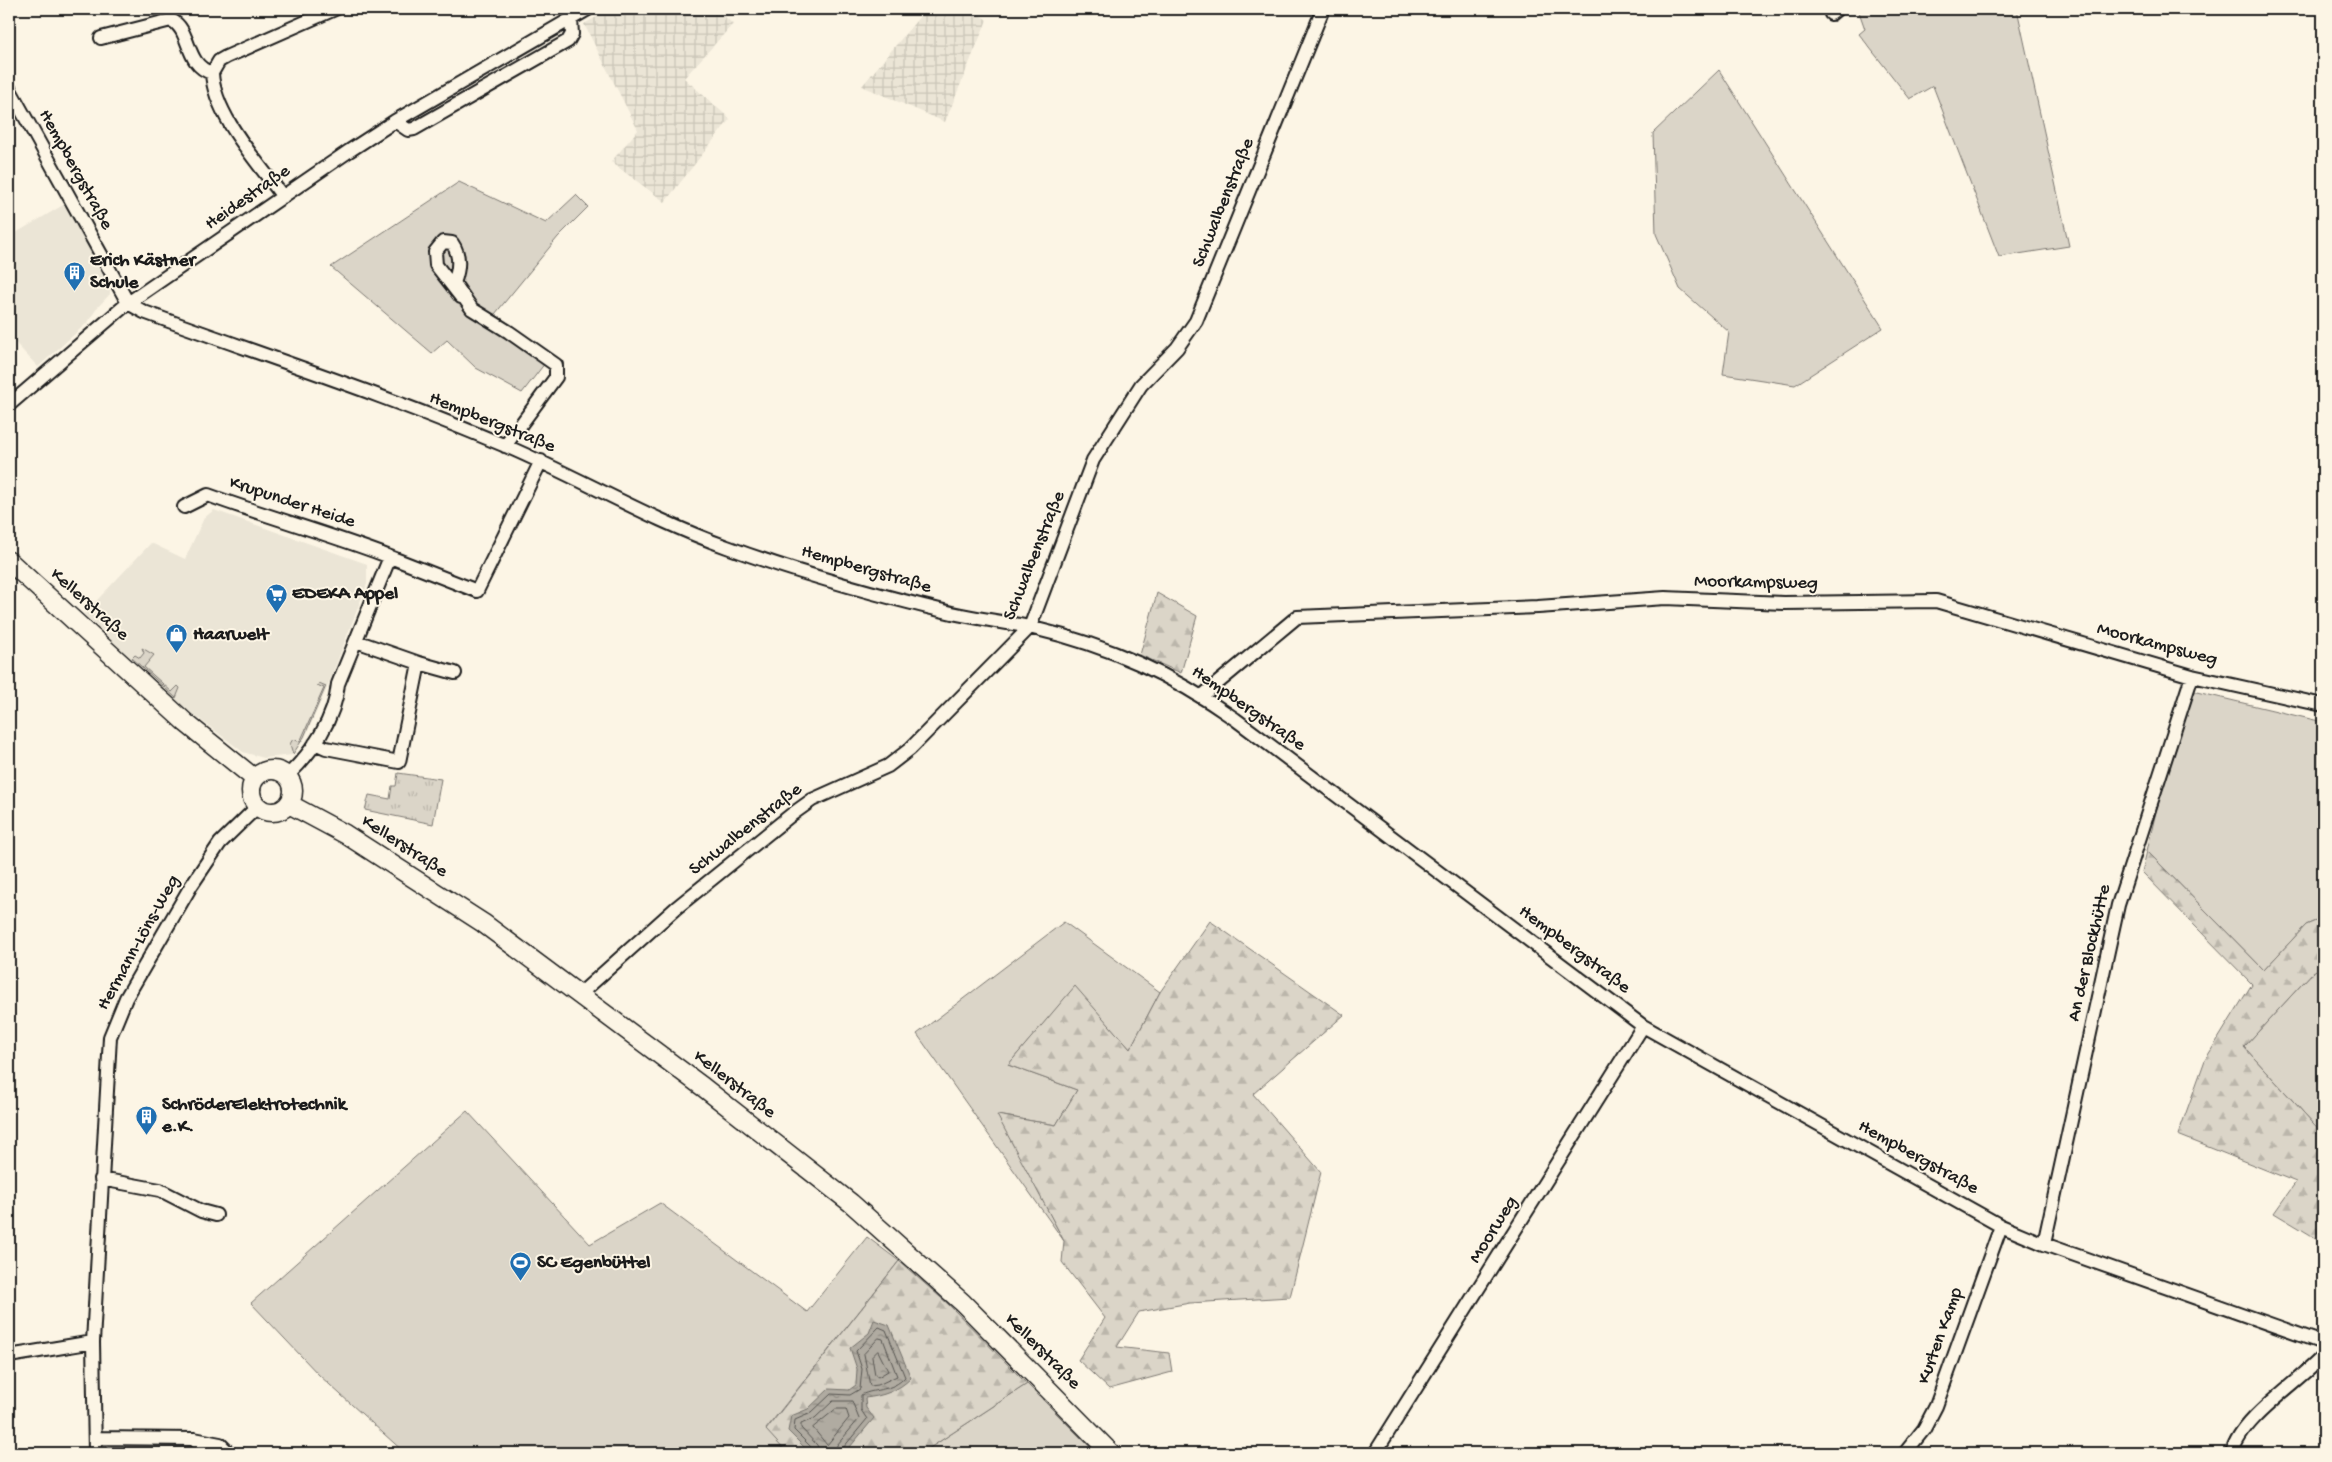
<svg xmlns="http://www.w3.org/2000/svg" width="2332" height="1462" viewBox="0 0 2332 1462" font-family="'Gochi Hand',sans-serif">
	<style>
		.built { fill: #ebe5d6 }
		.industrial { fill: url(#industrial-grid) }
		.green { fill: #dbd5c8; stroke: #7c7872 }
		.forest { fill: url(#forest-firs); stroke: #7c7872 }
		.park { fill: url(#park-tufts); stroke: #7c7872 }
		.water { fill: url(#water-ripples); stroke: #75726c }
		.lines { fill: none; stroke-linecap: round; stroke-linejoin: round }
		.shore { stroke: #575551; stroke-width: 1 }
		.street-casing { stroke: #1c1c1c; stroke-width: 16 }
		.secondary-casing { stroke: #1c1c1c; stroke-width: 21 }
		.street { stroke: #fcf5e5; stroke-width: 12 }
		.secondary { stroke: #fcf5e5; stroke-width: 18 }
		.labels { text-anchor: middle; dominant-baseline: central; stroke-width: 4; stroke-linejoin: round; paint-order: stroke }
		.street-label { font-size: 19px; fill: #1c1c1c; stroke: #fcf5e5 }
		.poi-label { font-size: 19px; font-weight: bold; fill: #1c1c1c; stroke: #fcf5e5; text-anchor: start }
	</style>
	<defs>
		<pattern id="industrial-grid" width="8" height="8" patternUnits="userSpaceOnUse" patternTransform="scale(1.25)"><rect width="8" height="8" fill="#ebe5d6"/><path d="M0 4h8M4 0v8" fill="none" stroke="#c9c4b7"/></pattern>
		<pattern id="forest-firs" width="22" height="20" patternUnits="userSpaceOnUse" patternTransform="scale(1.25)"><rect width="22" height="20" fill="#dbd5c8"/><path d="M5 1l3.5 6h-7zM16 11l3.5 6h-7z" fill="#bbb6ab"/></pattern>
		<pattern id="park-tufts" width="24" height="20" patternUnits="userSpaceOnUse" patternTransform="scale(1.25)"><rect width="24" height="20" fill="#dbd5c8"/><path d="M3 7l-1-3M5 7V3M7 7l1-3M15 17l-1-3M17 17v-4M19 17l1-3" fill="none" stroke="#bbb6ab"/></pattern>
		<pattern id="water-ripples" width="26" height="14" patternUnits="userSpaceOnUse" patternTransform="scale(1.25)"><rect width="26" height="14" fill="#b0aba1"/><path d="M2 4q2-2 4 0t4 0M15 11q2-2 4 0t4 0" fill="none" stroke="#8e8a82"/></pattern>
	</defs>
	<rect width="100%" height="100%" fill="#fcf5e5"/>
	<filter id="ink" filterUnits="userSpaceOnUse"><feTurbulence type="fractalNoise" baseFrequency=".02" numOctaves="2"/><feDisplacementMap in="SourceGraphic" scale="10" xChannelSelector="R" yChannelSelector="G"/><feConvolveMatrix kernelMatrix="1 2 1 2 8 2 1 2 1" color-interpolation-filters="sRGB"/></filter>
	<g filter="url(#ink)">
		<!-- built -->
		<path class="built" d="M65,204L110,286V294L97,308L88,322L38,367L9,336V237Z
			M214,510L367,564V584L327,688L305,737L293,755L264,758L243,752L182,706L84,614L151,543L185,559L204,518Z"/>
		<!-- industrial -->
		<path class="industrial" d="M611,9H716L733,24L684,78L730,119L665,202L611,162L638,130L584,24Z
			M926,9H972L987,20L945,122L862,86Z"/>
		<!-- green -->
		<path class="green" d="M1858,9H2017L2069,246L1999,257L1933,86L1910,99L1859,34L1865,29Z
			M1719,70L1883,328L1795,385L1723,374L1729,332L1680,289L1656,234L1653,133Z
			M459,182L546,223L576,195L588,207L558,237L495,314L552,354L522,393L476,368L447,340L432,353L331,267Z
			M142,648L154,655L144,667L172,692L178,686L180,688L176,698L132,658L135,655L140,658L144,653Z
			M319,683L326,686L304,737L293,754L290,744L293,739L300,742L324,688L317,685Z
			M2184,689L2323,722V918L2306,925L2264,970L2147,851Z
			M1064,922L1160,992L1130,1049L1075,987L1008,1065L1077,1090L1056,1125L998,1115L1064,1241L917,1034Z
			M2323,966V1134L2244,1047L2313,972Z
			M467,1111L590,1244L660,1203L807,1312L867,1237L899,1261L766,1429L787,1453H405L319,1375L251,1303Z
			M1027,1384L1096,1453H922Z"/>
		<!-- forest -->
		<path class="forest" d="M1157,593L1197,616L1181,673L1140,655Z
			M2147,851L2264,970L2306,925L2323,918V966L2313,972L2244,1047L2323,1134V1237L2319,1240L2274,1213L2296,1182L2178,1135L2205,1060L2252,984L2142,872Z
			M1210,921L1344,1015L1253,1094L1321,1172L1290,1297L1190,1303L1139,1312L1117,1347L1169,1353L1172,1372L1109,1389L1078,1360L1105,1318L1062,1262L1064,1241L997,1115L1056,1125L1077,1090L1008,1065L1075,986L1130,1049L1160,992Z
			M899,1261L948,1304L1027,1384L922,1453H787L766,1430Z"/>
		<!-- park -->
		<path class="park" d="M398,773L441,779L433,824L365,810L369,795L390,799L392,786H396Z"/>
		<!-- water -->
		<path class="water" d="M874,1320L889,1325L911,1378C898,1391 883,1396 865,1398L866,1408L874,1418L845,1453H810L788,1431L791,1416L808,1409L829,1389L849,1390L856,1385L857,1369L850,1348L869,1333Z"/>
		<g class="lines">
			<!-- shore -->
			<path class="shore" d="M879,1338L883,1339L897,1376L878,1385L870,1386L864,1354Z
				M878,1351L888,1371L878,1377L875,1375L872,1357Z
				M836,1409H846L849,1418L827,1445L813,1428Z
				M814,1453L812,1448L794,1430L795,1420L811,1413L831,1394L850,1395L860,1389L862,1369L856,1351L879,1327L886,1330L905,1377C892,1392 875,1388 861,1395V1410L867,1419L843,1448L842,1453
				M820,1453L817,1445L801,1428V1424L815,1418L833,1401H852L859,1419L837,1445L836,1453"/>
			<defs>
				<path id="street" d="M1831,14L1837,9
					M101,38L171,20C192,30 184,65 212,73
					M9,88L128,303L144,312C265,356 389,396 508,447C582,479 651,520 727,547C800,574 877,595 952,613C979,619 1007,622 1033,628C1110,646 1171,674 1235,719L1643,1026L1668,1040L2001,1226L2044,1244L2323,1343
					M395,121L408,130L414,129L568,41L572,34L571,19
					M283,197C259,163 214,116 212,73L219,61L226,57L335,9
					M461,297L436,265L435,252L443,242L452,243C461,256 459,269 454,283L472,309L509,332L556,365V377L505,446
					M9,405L128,303L349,151L395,121L588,9
					M184,507L208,495C268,517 330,534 390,557
					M419,663L455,673
					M1202,696L1297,617L1538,607L1665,598L1784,603L1936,601L2192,676L2323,705
					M315,743L326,748L399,762L419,663L356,641
					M287,776C312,753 335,719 338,684L390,557L477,591L541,461
					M580,994L676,908L791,815L812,800L888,766L910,749L1030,627L1093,460L1141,385L1177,348L1196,321L1323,9
					M101,1179L160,1190L201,1211L216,1215
					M2044,1244L2118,905L2192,676
					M9,1356L93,1342
					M95,1438L194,1439L220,1444L229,1453
					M194,1439L206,1453
					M95,1453L93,1342L110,1037L126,998L191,886L220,843L257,807
					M1375,1453L1643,1026
					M1905,1453L1924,1429L1936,1406L2001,1226
					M2232,1453C2241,1418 2298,1383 2323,1356"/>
				<path id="secondary" d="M9,561L186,723L254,778
					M251 791a21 21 0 1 1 42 0a21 21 0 1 1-42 0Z
					M289,804L345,834L483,923L703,1087L851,1203L963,1303L1111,1453"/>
			</defs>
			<!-- street casing -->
			<use href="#street" class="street-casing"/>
			<!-- secondary casing -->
			<use href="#secondary" class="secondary-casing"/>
			<!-- street -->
			<use href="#street" class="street"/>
			<!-- secondary -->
			<use href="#secondary" class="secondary"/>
		</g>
	</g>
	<!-- icons -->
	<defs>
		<symbol id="building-pin" viewBox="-11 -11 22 30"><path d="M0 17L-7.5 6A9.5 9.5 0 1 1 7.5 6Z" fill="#1f6fb2" stroke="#fcf5e5"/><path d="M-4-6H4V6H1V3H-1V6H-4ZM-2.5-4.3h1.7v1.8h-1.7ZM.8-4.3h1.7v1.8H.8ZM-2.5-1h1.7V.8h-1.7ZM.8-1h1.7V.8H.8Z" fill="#fff"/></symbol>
		<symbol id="supermarket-pin" viewBox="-11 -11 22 30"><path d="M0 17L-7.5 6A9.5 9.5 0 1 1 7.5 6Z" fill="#1f6fb2" stroke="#fcf5e5"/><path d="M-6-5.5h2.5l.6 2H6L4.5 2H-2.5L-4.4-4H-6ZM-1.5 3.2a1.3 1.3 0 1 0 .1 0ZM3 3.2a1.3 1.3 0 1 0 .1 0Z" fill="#fff"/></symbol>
		<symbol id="shop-pin" viewBox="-11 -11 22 30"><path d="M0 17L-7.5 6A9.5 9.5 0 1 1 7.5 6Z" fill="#1f6fb2" stroke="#fcf5e5"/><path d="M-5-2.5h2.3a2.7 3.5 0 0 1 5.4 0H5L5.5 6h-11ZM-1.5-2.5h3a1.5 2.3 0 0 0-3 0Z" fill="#fff"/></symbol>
		<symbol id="stadium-pin" viewBox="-11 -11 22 30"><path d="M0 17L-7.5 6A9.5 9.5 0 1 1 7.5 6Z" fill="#1f6fb2" stroke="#fcf5e5"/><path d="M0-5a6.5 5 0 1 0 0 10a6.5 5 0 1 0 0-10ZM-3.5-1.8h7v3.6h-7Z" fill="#fff"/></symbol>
	</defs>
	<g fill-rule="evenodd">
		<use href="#building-pin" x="62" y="260" width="25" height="34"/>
		<use href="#supermarket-pin" x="264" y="582" width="25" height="34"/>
		<use href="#shop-pin" x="164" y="622" width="25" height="34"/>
		<use href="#building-pin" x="134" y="1104" width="25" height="34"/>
		<use href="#stadium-pin" x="508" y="1250" width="25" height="34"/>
	</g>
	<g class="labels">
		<!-- street labels -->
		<g class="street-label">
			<text transform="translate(75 170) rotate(61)">Hempbergstraße</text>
			<text transform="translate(248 198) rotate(-35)">Heidestraße</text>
			<text transform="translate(1224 203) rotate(-68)">Schwalbenstraße</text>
			<text transform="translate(492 423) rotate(22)">Hempbergstraße</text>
			<text transform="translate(292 503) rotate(18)">Krupunder Heide</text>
			<text transform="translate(1035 556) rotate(-68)">Schwalbenstraße</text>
			<text transform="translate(866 570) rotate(16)">Hempbergstraße</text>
			<text transform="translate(1756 583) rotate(1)">Moorkampsweg</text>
			<text transform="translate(89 605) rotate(42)">Kellerstraße</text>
			<text transform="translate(2157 645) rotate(15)">Moorkampsweg</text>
			<text transform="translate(1248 709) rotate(35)">Hempbergstraße</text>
			<text transform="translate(746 830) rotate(-38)">Schwalbenstraße</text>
			<text transform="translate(404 847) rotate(33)">Kellerstraße</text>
			<text transform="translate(139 943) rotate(-61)">Hermann-Löns-Weg</text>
			<text transform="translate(1574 950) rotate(37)">Hempbergstraße</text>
			<text transform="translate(2090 953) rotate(-77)">An der Blockhütte</text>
			<text transform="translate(734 1085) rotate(38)">Kellerstraße</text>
			<text transform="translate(1918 1158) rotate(29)">Hempbergstraße</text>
			<text transform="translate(1494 1230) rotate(-58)">Moorweg</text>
			<text transform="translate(1941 1336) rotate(-70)">Kurten Kamp</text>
			<text transform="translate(1042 1352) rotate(45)">Kellerstraße</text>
		</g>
		<!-- poi labels -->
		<g class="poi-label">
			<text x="90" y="261">Erich Kästner<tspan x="90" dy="22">Schule</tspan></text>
			<text x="292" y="594">EDEKA Appel</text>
			<text x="193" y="635">Haarwelt</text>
			<text x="162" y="1105">SchröderElektrotechnik<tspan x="162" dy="22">e.K.</tspan></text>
			<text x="537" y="1263">SC Egenbüttel</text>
		</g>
	</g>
	<!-- margin -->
	<rect width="2332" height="1462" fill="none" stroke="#fcf5e5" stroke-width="30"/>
	<rect x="15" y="15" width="2302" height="1432" fill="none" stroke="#1c1c1c" stroke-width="2" filter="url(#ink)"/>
</svg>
